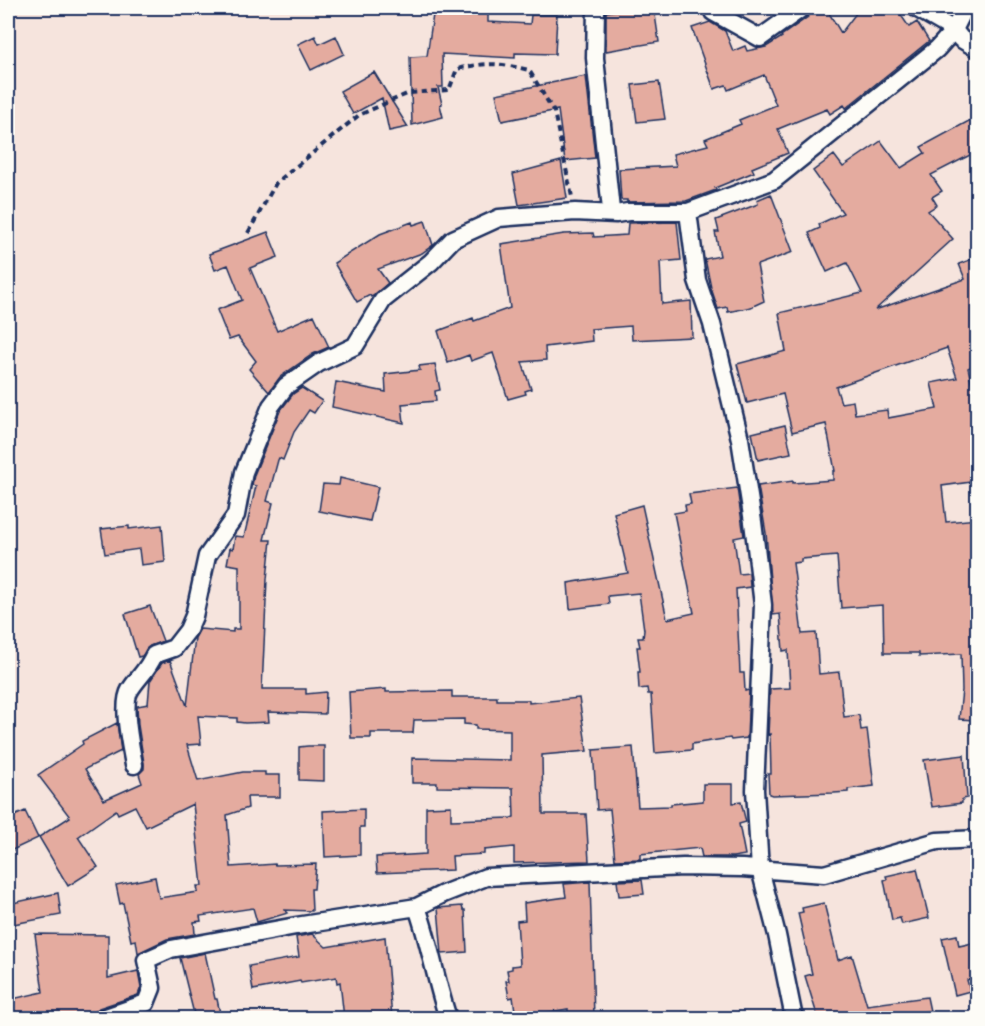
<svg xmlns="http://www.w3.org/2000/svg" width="985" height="1026" viewBox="0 0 985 1026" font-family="Itim,sans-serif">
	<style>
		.building { fill: #e4ab9f; stroke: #1b2f5e; stroke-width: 1.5; fill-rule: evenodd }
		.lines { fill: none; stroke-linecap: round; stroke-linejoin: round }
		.street-casing { stroke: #1b2f5e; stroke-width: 21 }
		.path { stroke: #1b2f5e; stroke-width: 4; stroke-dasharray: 6 4.5; stroke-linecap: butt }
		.street { stroke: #fdfcf7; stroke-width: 16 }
	</style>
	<rect width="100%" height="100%" fill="#f6e4dd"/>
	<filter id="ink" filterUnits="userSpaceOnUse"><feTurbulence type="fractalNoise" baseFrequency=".0167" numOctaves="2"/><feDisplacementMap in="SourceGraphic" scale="12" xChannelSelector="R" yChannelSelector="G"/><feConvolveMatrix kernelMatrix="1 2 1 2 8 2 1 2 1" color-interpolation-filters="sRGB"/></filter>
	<g filter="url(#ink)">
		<!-- building -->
		<path class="building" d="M434,8H488V22L530,24L531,15H557L555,54L515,53V58L442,54L443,87H438L442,104L440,105L443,117L412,125L410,57L427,56Z
			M640,8H654L659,42L606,51V12Z
			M814,8H826L841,33L860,8H896L909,27L917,22L929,41L846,108L844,105L830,114L827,109L778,129L788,153L752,168L754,172L715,188L716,190L686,201L627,202V200H621L619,169L676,166L673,154L708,145L705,139L741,124L739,120L776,105L764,75L728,90L726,85L714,89L692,28L710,22L725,31L733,51L745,46L747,51L766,47L782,37L781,36L808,17Z
			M315,36L319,44L336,36L344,54L311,70L298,44Z
			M374,72L388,95L408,127L389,131L382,98L353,114L340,91Z
			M586,76L595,158L565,161L558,110L502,121L496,94Z
			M659,82L665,119L637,122L632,85Z
			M978,116V151L931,175L942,191L932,197L937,205L928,211L953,239L875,310L965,279L959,264L978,257V364L968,368L978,409V481L942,486L946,522L978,519V544H973L978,575V718L975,720L959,719L962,690L961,654L919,656V653H884L883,605L841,608L837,556L801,559V562L793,563L802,634L816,633L819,674L839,672L844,717L859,715L861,730L867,729L874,786L848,789V792L834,793L772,795L769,794L768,774H771L770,734L768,735L770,689L790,688L788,650L783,651L780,614L773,615L766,533L758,486L793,481V483L833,480V471H835L826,424L792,432L783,394L747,403L737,364L786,351L779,313L862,293L847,263L827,272L809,233L820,228L819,224L843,213L813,171L834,155L843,167L881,141L901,168L925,153L921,147ZM947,348L957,378L931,383L937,409L888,418L887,410L855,414L853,401L841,403L836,387Z
			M561,161L567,198L519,205L513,174Z
			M771,194L793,252L757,265L764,301L751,307L728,312L727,307L718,309L711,288L705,259L720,256L715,232H719L716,220L758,204L757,200Z
			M425,221L433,245L422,253L378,269L388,283L373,296L371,297L370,295L357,302L334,263L380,234L412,222L413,225Z
			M677,222L681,260L660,262L662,304L691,301L692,337L632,340L631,326L591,329L592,341L545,347L546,360L522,362L531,389L525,391L526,394L508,399L493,353L471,361L469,355L448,363L438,331L473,318L474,321L510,308L501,244L564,234L593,233L594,237L627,235L628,223Z
			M268,232L278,257L250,268L277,331L314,315L329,347L313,354L280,377L269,392L249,369L256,361L238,337L229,340L217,310L242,300L228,265L215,270L209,254Z
			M435,364L440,390L435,391L436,401L402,404L404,423L332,407L336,382L386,392L385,374L420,370L419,366Z
			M302,388L322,401L314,413L309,410L294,432L283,460L279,458L278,460L267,501L273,503L264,540H271L267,579L262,689H306V694L326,692L325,714L268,712L269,722L245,723L237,722V718L198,716L201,744L187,745L198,781L243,772H265V775H280V797H247L248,808L227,815L231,867L275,864V865L316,864L314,889H311L312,911L285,910L288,913L257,922L253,908L200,916L201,921L194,922L195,934L167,939L138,953L136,940L131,941L123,903L120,904L116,885L155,877L159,898L198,892L197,886H202L193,804L146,827L135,806L118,814L116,810L78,837L98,867L68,886L39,837L70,817L38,775L83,744L82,741L117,723L121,751L85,769L104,800L142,783L139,774L144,769V763L138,725L137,706L148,704L150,681L162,663L170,660L187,706L195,638L200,629L233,632V629H239V566L227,564L230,548L233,549L235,536L244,537L256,486L252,485L254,475L280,411L293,394Z
			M785,425L791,453L758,460L752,433Z
			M340,478L378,487L370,521L319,511L323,484L339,485Z
			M737,488L744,536L734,538L739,574L749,573L750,587L736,589L740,673H744L745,691L749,690L747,738L731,740L730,738L692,744V750L655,753L651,694H648L647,688L639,689L638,672H640L637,647H640L638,638H643L644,630L639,593L608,596L609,604L570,609L568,583L628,573L614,513L642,505L667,619L694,613L674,513L686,511L685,505L691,504L689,494Z
			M162,525L165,562L141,565L139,549L105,554L101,529L129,526V529Z
			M150,606L163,641L150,646L142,656L138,657L125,614Z
			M386,689V692L452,691V697H497V700H529V703L579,698L587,751L542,755L543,814H586L589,861L514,863V847L484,850V854L452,856L453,870L377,873L376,857L426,854V807L451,806V820L511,818L514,817L513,788L437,787V783H412V758L510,760V730L476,729V725L464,724V719L414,720L413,733H371V738H351L349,692Z
			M308,746H324V781L299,780V747Z
			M633,747L638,807L671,806V804L703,801V784H733V803L741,802L746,822L739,824L745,855L733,857H702L700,848L640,854V859L615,860L610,809L597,810L593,750Z
			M964,755L967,798L962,799V803L932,807L924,760Z
			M364,809V827H360V855L325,857L323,811Z
			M25,811L38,838L8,852V819Z
			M917,869L929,918L902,924L900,918L892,920L884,880L887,879L886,876Z
			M642,880L644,894L619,896L617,881Z
			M590,882L594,1018H568V1009L516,1018L513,997L509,998L506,981H509L507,970L512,969V966L520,965L517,921L525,920L524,903L566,897L564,884Z
			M58,893L61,915L8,925V904Z
			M824,903L838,960L852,955L867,1005L927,997L930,1011L921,1012L922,1018H818L805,976L812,974L798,913L803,912L802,908Z
			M462,906L463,910H465L467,952L442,954L438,908Z
			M35,934L108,935V978L138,971L141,987L138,995L99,1008L95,1012L93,1018H8V1000L43,992Z
			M312,934L326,947L385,937L392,1018H344L340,982L337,983L336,977L301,983L300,981L253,990L249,966L299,957L296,937Z
			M957,935L959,946L973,943L978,961V977L967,980L970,991L955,995L942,938Z
			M205,953L215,999H217L221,1018H195L180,958Z"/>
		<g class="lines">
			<defs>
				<path id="street" d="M596,8L595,58L611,210L616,214
					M916,8L954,30L961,39L978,49
					M713,12L760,38L802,8
					M134,765C131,747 121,705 130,690C138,677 147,671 154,655L174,648L188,630L194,616L207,556L236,515L244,472L271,406L286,386L319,363L355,346L383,300L431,262L453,239L499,218L575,212L616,214L628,212H688
					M417,907C430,944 436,982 448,1018
					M103,1018L146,1003L152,988L146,960L171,949L296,926L417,907L443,894L486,877L683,867L742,868L824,874L937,841L978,839
					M794,1018L777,935L760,869L755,790L763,605L753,522L740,439L712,324L697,280L688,212L774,180L937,49L954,30L965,8"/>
			</defs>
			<!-- street casing -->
			<use href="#street" class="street-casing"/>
			<!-- path -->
			<path class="path" d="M248,233L276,183L359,115L409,93L449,90L457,69C487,62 499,63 529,70L554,112L572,197"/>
			<!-- street -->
			<use href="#street" class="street"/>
		</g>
	</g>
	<!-- margin -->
	<rect width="985" height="1026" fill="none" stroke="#fdfcf7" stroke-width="30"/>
	<rect x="15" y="15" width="955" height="996" fill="none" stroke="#1b2f5e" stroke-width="2" filter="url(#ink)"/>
</svg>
